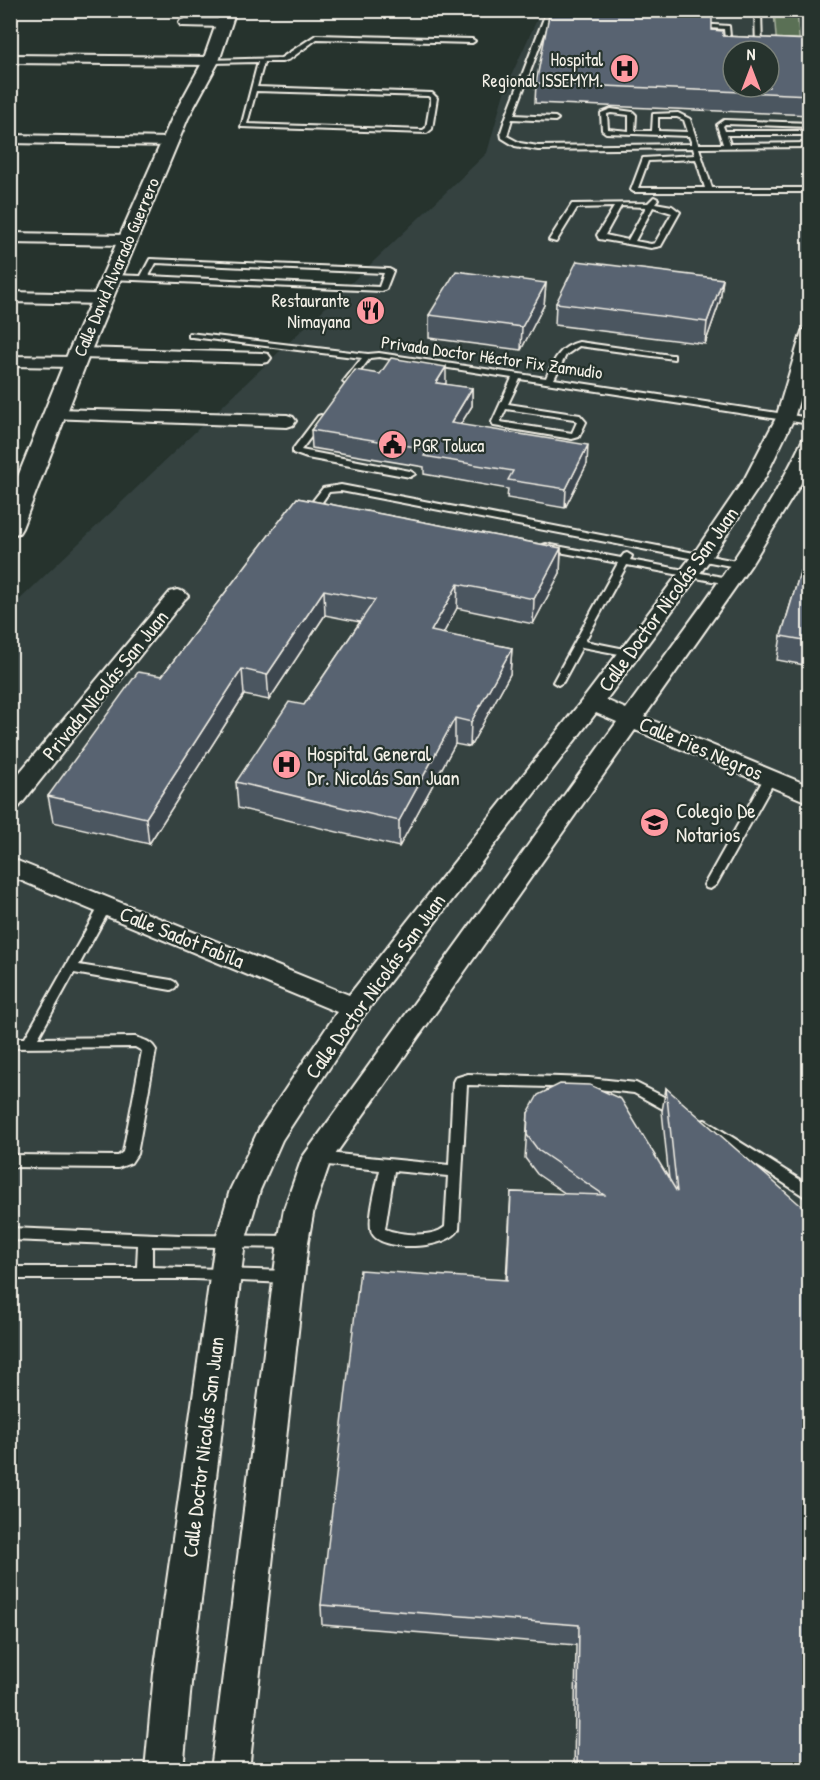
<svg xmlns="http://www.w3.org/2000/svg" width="820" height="1780" viewBox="0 0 820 1780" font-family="'Patrick Hand',sans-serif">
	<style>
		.built { fill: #354241; fill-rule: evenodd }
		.green { fill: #5a7054; stroke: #a7b09e; stroke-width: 1.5 }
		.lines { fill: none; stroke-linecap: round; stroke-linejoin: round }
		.service-casing { stroke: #f4f1e8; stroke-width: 4 }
		.minor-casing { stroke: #f4f1e8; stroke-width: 4 }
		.tertiary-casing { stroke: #f4f1e8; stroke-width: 4 }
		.service { fill: #26332d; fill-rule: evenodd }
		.minor { fill: #26332d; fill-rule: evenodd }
		.tertiary { fill: #26332d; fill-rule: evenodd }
		.wall { fill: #4c5661; stroke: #f4f1e8; stroke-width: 1.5 }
		.shaded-wall { fill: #3e464f; stroke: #f4f1e8; stroke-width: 1.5 }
		.building { fill: #586471; stroke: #f4f1e8; stroke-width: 1.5; fill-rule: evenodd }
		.labels { text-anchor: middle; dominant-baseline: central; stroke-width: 4.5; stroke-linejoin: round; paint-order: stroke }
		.far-poi-label { font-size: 18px; fill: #f4f1e8; stroke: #26332d; text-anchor: end }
		.far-street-label { font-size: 18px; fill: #f4f1e8; stroke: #26332d }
		.street-label { font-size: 21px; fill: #f4f1e8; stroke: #26332d }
		.poi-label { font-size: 21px; fill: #f4f1e8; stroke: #26332d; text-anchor: start }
	</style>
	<rect width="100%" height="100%" fill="#26332d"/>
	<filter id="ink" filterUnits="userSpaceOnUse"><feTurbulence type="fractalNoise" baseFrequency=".0167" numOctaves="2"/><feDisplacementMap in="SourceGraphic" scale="12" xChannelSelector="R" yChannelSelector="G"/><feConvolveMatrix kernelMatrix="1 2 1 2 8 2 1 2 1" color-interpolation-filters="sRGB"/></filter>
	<g filter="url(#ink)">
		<!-- built -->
		<path class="built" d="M541,11H809V1769L11,1770V608L487,153L505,89ZM733,51H769V87H733Z"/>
		<!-- green -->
		<path class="green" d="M774,11H797L800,49H777Z"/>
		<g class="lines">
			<defs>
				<path id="service" d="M547,10H553L514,115L555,117L558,119L555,121L512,119L507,136L520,143L538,146L692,144L689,136L606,133L602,130L601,113L611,109L633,112L636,115L635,131H652L653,114L678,113L690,119L698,144H723L717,125L724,120L810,123V127L725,124L723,126L725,131H810V135H727L730,144L810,143V147L699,148L712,188H810V192H634L631,190L643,158L695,155L693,148L538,150L515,146L502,138L501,132L506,117ZM611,113L629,115V131L608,129L607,114ZM658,117H677L684,120L688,132L658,131ZM696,159L705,188H638L648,161Z
					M692,10H698L699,24L729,26L731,47L756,49L755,10H761L762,49L764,51L726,49L724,29L694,27Z
					M316,35L472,39L475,41L472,43L317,39L290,59L282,62H264L257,87L432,93L437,98L432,129L427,133L241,127L258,62L211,63L209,60L281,58ZM256,91L428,96L431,98L426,128L423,130L247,124Z
					M654,197L658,199L655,203L672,206L680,212L661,246L651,248L599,239L597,235L614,207L577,208L556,242L549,240L572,204L648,203ZM621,206L646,207L628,240L605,235ZM653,207L672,213L655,243L651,244L635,241Z
					M150,259L389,269L393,271L386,289L382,291L111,279L107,277L111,275L141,276ZM156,263L384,273L379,287L149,276Z
					M189,333L368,354L379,353L546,378C554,360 559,347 579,342L671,355H674V359L579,346L566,355L554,379L810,418V424L520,379L508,404L580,415L586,422L579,437L572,439L494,426L492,422L512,378L379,357L370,358L350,384L347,385L343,382L362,358L192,337H189ZM506,409L574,419L577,422L572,433L500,422Z
					M321,415L325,418L301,450L410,471L415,474L410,477L307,458L293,453V449L318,416Z
					M341,485L741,562L746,565L741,568L341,491L329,492L322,502L324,505L331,506V510L318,509L312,502L323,488Z
					M546,544L621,558L624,554L627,553L632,556L630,560L728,578L733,581L728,584L627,565L585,641L630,650L635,653L630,656L582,647L563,682L558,685L553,682L618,563L543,549V545Z
					M770,774L776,778L716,885L710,889L706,888L704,885L764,778Z
					M106,901L112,905L79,965L171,980L175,982L177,985L175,988L171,990L74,973L38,1038L135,1037C144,1040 151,1041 156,1050L137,1154L131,1163L118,1168L10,1167V1155L118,1156L123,1152L142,1051L135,1047L10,1048V1038H25L100,905Z
					M468,1074L589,1078L636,1083L682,1106L684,1110L682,1114L677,1115L672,1114L634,1093L589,1088L467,1085L459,1229C449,1250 380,1252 372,1233C367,1220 377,1185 380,1170L317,1164L312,1162L310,1158L312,1154L317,1152L449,1165L453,1082L455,1078ZM394,1171L448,1176L445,1227C432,1238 400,1235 385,1229Z
					M705,1120L810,1186V1200L700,1129L698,1125L700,1121Z
					M10,1228L181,1235L292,1236L297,1238L299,1242L297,1246L292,1248L152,1246V1267L288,1271L293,1273L295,1277L293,1281L288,1283L194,1279H10V1267H137L138,1245L10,1240Z"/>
				<path id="minor" d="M10,10H20L10,19Z
					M185,19H224L230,23L224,27L181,26L179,23L181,20Z
					M10,55L211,57L217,61L211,65L10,63Z
					M10,135L171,138L178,142L171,146L10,143Z
					M10,233L127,235L135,240L127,245L10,243Z
					M10,292L102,294L110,299L102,304L10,302Z
					M810,326V363L794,418L765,478L709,561L606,700L626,709C688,623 756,539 801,443L803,439L810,438V465L803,480L751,565L644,717L810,786V803L635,730L330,1162L314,1209L308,1242L249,1770H211L278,1242L284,1209L302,1158L617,722L596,713L364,1015L282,1140L260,1190L245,1242L241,1274L192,1673L183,1770H145L154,1673L215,1242L230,1190L260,1127L337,1012L10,876V858L349,995L584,698L694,553L745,478L776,418L802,331Z
					M79,348L262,353L268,354L271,358L268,362L262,363L81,358L84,362L81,366L75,367L10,366V356L73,357L70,353L73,349Z
					M55,409L287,415L293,417L296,421L293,425L287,427L49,418L46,414L49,410Z
					M177,590L184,592L188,596L184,600L19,807L10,809V784L170,592Z"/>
				<path id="tertiary" d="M221,10H236L219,61L188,118L90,353L22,528L19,533L10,535V496L68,353L172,118L203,61Z"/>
			</defs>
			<!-- service casing -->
			<use href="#service" class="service-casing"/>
			<!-- minor casing -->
			<use href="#minor" class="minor-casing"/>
			<!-- tertiary casing -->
			<use href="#tertiary" class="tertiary-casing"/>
			<!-- service -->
			<use href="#service" class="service"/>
			<!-- minor -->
			<use href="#minor" class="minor"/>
			<!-- tertiary -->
			<use href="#tertiary" class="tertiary"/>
		</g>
		<!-- wall -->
		<path class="wall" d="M682,13L723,36L810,40V115L535,103L536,83Z
			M723,279L720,301L705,344L555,325L556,303Z
			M546,283L544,305L521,350L429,338V315Z
			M446,385L472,388V406L460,425L587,464L565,508L507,498L508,489L424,474V467L312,448L311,430Z
			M297,498L561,548L560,573L533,624L457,608L443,634L512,648L510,674L470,747L455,744L399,847L238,808L236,782L304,705L360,622L325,615L269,700L244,695L149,844L53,822L48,796L162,676Z
			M810,539V666L777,660L781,636Z
			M666,1088L810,1255V1295L808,1300L810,1770H574L576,1645L322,1625L321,1605L506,1280L511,1192L566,1194L537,1174L525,1158L528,1113L669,1179L662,1111Z"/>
		<!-- shaded-wall -->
		<path class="shaded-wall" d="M723,279L720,301L705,344L707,322Z
			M546,283L544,305L521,350L522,327Z
			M446,367V384L436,383Z
			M472,388V406L450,441L451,423Z
			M588,445L587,464L565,508L566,489Z
			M561,548L560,573L533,624L534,599Z
			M458,584L457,608L431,656V631Z
			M324,590L325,615L269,700L267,675Z
			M512,648L510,674L470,747L471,722Z
			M242,669L244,695L149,844L146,818Z
			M455,718V744L399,847V821Z"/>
		<!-- building -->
		<path class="building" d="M550,10H682V13L712,14V30L723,31V36L810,40V95L536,83ZM733,51H769V87H733Z
			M577,261L723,279L707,322L556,303Z
			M456,271L546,283L522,327L429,315Z
			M391,358L446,367L436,383L472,388L451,423L588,445L566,489L508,480L513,471L424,456L428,449L311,430L355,370L380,374Z
			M297,498L561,548L534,599L458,584L431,631L512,648L471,722L455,718L399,821L236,782L289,702L304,705L375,600L324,590L267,675L242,669L146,818L48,796L138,672L162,676Z
			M810,539V641L781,636Z
			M560,1084L590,1085L621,1099L677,1192L666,1088L805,1209L810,1255V1284H807L810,1313V1770H577L579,1625L321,1605L360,1270L507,1280L511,1192L604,1195L538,1150L527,1135L528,1113L538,1095Z"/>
	</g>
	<!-- icons -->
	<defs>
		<symbol id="hospital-disc" viewBox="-11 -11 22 22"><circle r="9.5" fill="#ff9aa2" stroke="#26332d"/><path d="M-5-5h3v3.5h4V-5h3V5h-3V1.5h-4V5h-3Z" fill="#111"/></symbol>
		<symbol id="restaurant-disc" viewBox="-11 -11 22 22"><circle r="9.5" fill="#ff9aa2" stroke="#26332d"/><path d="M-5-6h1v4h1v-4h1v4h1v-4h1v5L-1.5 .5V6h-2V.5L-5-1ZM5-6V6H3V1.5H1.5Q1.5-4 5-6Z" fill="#111"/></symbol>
		<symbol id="civic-disc" viewBox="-11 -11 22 22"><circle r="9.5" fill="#ff9aa2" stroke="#26332d"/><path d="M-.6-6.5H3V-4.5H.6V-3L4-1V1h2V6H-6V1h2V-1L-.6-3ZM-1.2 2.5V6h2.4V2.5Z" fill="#111"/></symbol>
		<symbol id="school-disc" viewBox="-11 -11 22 22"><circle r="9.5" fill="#ff9aa2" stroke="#26332d"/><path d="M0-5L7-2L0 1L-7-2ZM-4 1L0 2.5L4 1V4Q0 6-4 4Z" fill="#111"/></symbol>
	</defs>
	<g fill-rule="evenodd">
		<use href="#hospital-disc" x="608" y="52" width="33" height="33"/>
		<use href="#restaurant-disc" x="354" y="294" width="33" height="33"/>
		<use href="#civic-disc" x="376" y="428" width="33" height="33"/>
		<use href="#hospital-disc" x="270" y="748" width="33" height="33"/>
		<use href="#school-disc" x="638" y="806" width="33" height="33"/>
	</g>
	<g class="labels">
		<!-- far-poi labels -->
		<g class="far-poi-label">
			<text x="603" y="59">Hospital<tspan x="603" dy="21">Regional ISSEMYM.</tspan></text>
			<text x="350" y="300">Restaurante<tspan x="350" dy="21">Nimayana</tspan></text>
			<text x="413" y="445" text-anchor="start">PGR Toluca</text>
		</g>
		<!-- far-street labels -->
		<g class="far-street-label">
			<text transform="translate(116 267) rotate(-67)">Calle David Alvarado Guerrero</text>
			<text transform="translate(492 357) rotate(8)">Privada Doctor Héctor Fix Zamudio</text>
		</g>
		<!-- street labels -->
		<g class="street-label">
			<text transform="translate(668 599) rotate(-54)">Calle Doctor Nicolás San Juan</text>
			<text transform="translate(105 685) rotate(-51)">Privada Nicolás San Juan</text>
			<text transform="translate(701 748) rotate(23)">Calle Pies Negros</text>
			<text transform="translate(182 937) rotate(22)">Calle Sadot Fabila</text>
			<text transform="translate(375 986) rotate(-54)">Calle Doctor Nicolás San Juan</text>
			<text transform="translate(203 1447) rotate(-83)">Calle Doctor Nicolás San Juan</text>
		</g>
		<!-- poi labels -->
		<g class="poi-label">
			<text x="307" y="753">Hospital General<tspan x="307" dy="24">Dr. Nicolás San Juan</tspan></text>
			<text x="676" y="810">Colegio De<tspan x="676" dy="24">Notarios</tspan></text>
		</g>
	</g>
	<!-- margin -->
	<rect width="820" height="1780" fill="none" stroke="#26332d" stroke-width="36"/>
	<rect x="18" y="18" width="784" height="1744" fill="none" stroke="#f4f1e8" stroke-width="2" filter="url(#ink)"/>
	<!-- north arrow -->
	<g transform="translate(751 69)"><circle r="28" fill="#26332d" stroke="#787f78" stroke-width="1.5"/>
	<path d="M0-4.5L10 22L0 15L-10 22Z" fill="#ff9aa2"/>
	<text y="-9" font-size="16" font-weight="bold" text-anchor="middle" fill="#f4f1e8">N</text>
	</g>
</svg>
